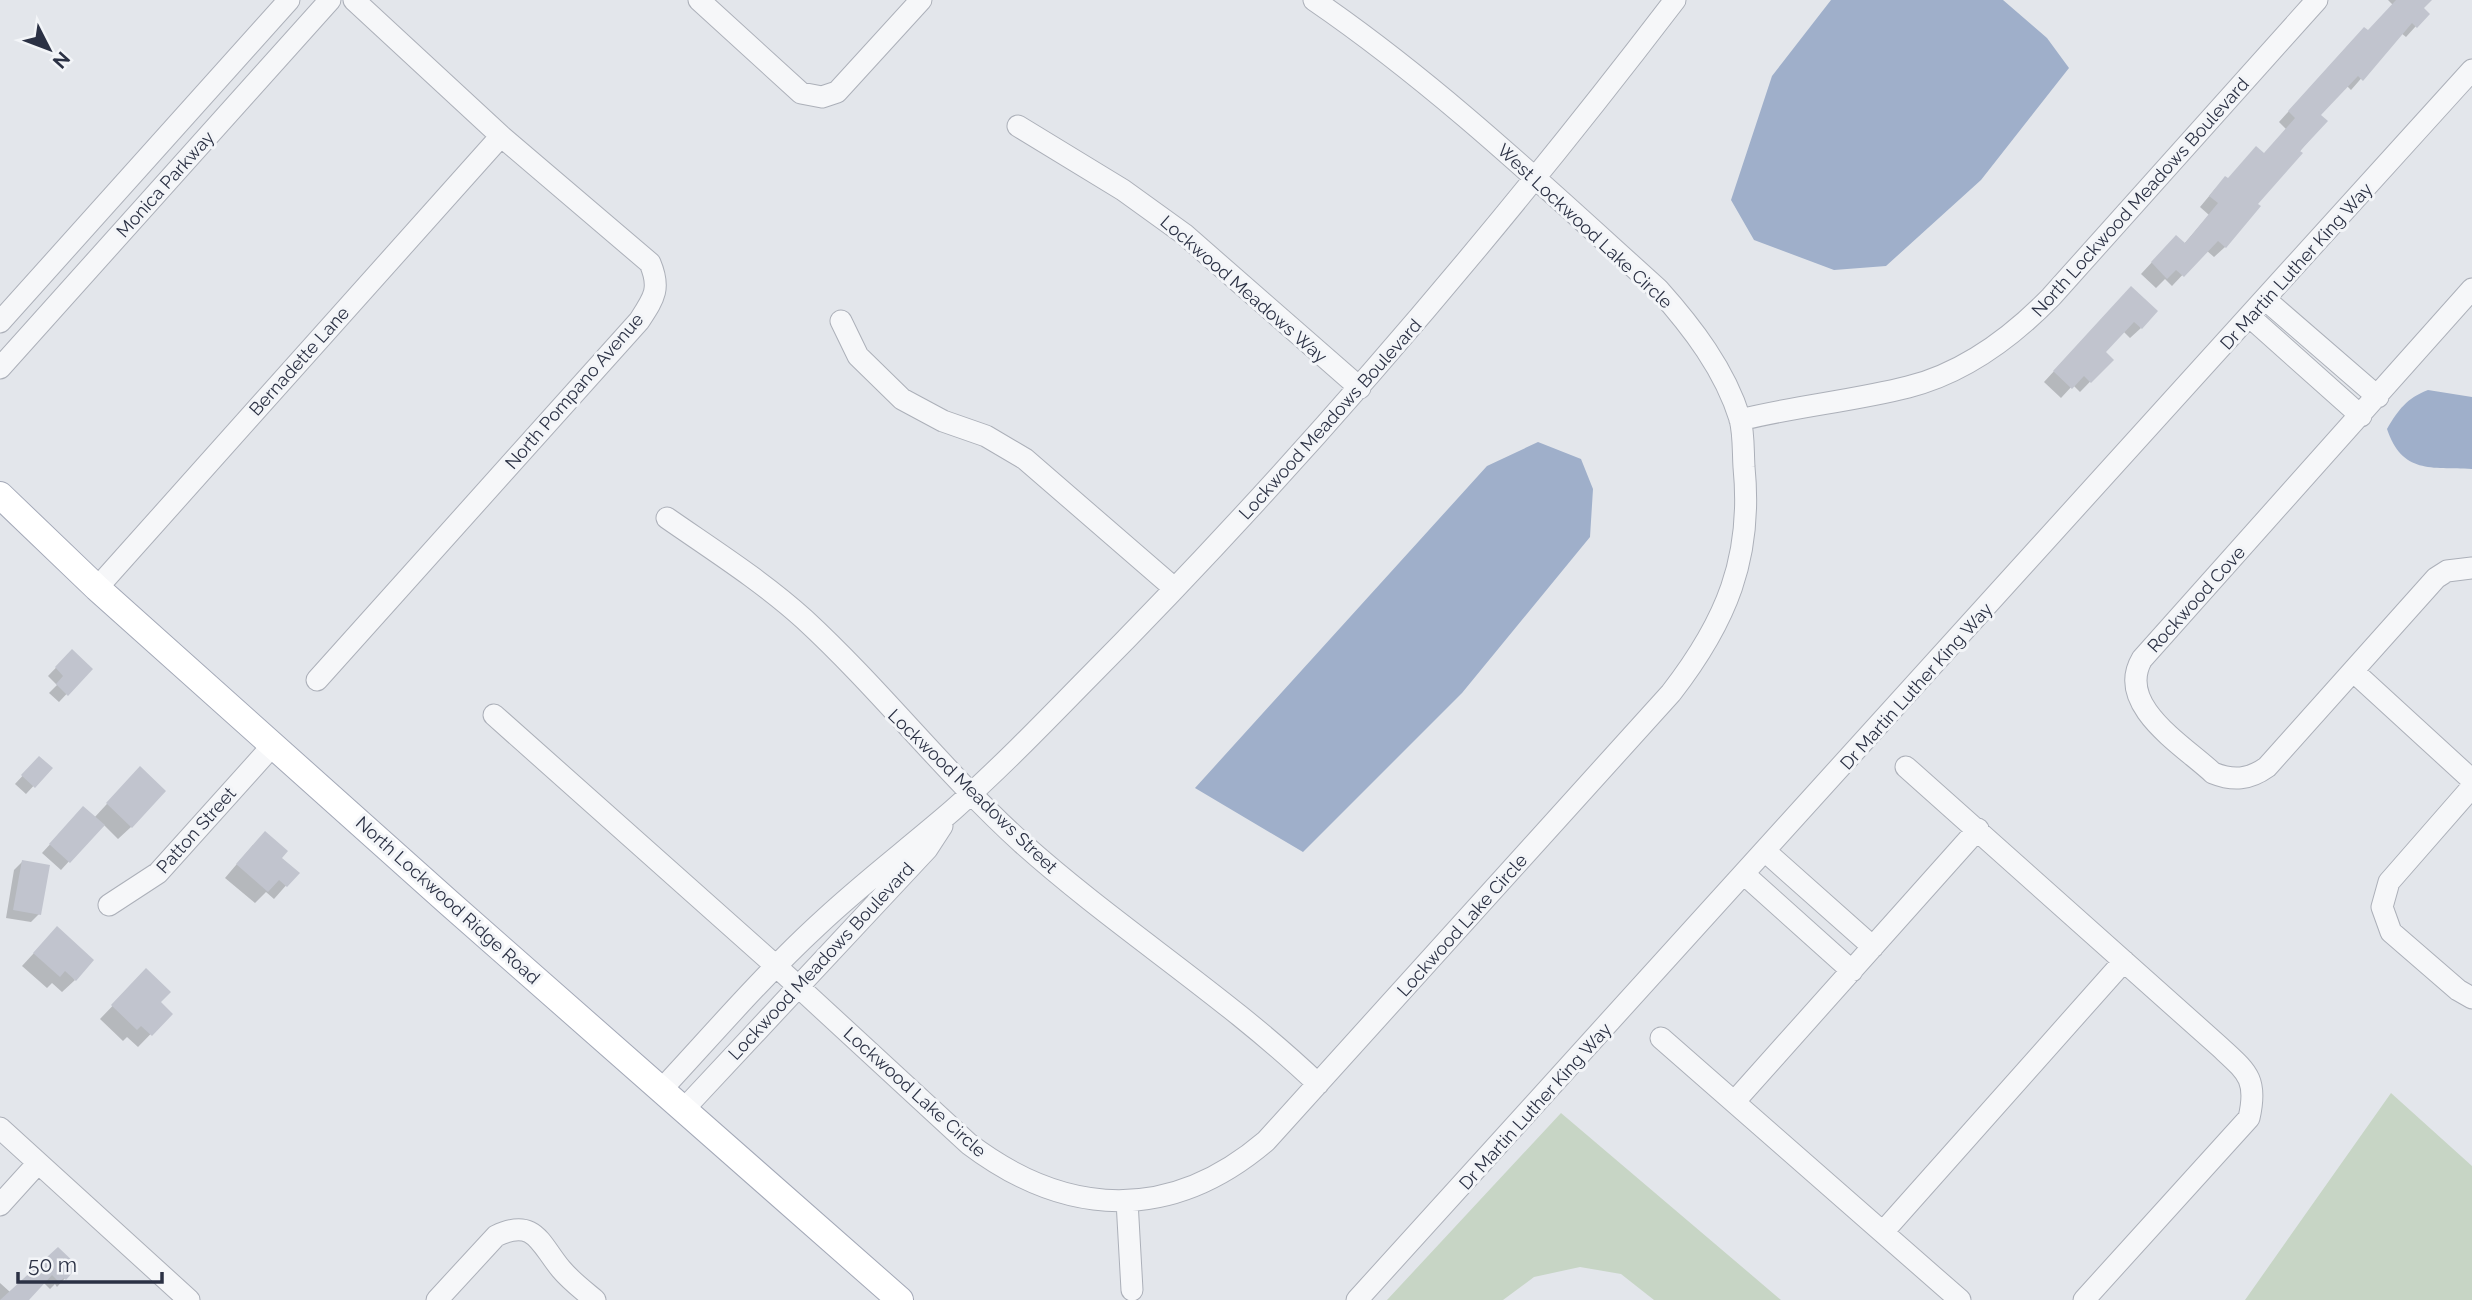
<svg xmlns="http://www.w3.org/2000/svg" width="2472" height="1300" viewBox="0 0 2472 1300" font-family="Raleway,sans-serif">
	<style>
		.green { fill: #c7d5c5 }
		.water { fill: #9fafca }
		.shadow { fill: #0003 }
		.building { fill: #c1c4ce }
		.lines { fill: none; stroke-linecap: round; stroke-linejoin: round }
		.minor-casing { stroke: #acb0b9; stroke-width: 23 }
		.major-casing { stroke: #a3a8b7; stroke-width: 28 }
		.minor { stroke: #f6f7f9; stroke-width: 21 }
		.major { stroke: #fff; stroke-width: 26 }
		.labels { text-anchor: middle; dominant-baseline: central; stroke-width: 6; stroke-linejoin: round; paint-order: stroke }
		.street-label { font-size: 18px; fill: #2b3144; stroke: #f3f5f8 }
	</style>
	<rect width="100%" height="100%" fill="#e3e6eb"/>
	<!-- green -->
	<path class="green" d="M2391,1093L2472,1166V1300H2245Z
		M1561,1113L1781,1300H1654L1621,1274L1580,1267L1534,1277L1503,1300H1387Z"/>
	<!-- water -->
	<path class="water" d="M1831,0H2003L2047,38L2069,68L1981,180L1886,266L1834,270L1754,240L1731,200L1772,76Z
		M2428,390L2472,397V469C2431,467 2402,474 2387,429C2398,410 2407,398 2428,390Z
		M1538,442L1581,459L1593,489L1590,537L1462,693L1303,852L1195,788L1487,466Z"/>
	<!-- shadow -->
	<path class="shadow" d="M2388,0H2430L2422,8L2416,26L2406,37L2401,33L2351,90L2346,85L2319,115L2325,121L2256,204L2225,247L2214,257L2206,250L2172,286L2165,279L2156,288L2141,274L2166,247L2184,244L2209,215L2200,207L2215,189L2264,155L2286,129L2279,122L2354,39L2367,32L2393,5Z
		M2121,298L2141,328L2130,338L2123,331L2103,352L2111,360L2080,392L2073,385L2061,398L2044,382Z
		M72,651L90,669L59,702L49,693L57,685L48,676Z
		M39,758L50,768L26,794L15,784Z
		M128,781L131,827L118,839L103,824L61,870L42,853L76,816L94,818Z
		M253,845L279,858L297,873L274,899L266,892L255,903L225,878Z
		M22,862L39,914L31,922L6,918L14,870Z
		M45,941L75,980L62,992L52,983L47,988L22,966Z
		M146,971L158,1002L170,1014L138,1047L127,1037L123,1041L100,1019Z
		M58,1250L76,1266L57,1287L55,1284L50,1289L43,1282L27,1300H0V1283L10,1292Z"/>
	<!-- building -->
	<path class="building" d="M2396,0H2432L2424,8L2430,14L2417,28L2412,23L2363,81L2358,76L2321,115L2328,121L2300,151L2303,153L2258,204L2261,206L2226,248L2218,241L2184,277L2176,270L2167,279L2151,262L2176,235L2185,243L2218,203L2209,196L2225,176L2228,178L2256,146L2264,153L2295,118L2288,111L2364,27L2368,30Z
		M2131,286L2158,311L2142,329L2134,322L2106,352L2114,360L2091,383L2084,376L2072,389L2053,371Z
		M72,649L93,669L68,696L56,684L63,676L55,667Z
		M39,756L53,768L35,788L21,775Z
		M140,766L166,791L132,828L106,803Z
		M83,806L105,825L70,863L49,844Z
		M265,831L288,851L282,858L300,873L287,887L279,880L268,892L236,864Z
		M22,860L50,865L41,915L13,910Z
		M57,926L94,960L76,981L65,971L60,977L33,953Z
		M146,968L171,992L161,1002L173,1014L152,1036L141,1026L137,1030L111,1005Z
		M58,1247L78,1266L66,1280L64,1278L59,1282L52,1275L29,1300H0Z"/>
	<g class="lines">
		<defs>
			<path id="minor" d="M699,0L801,93L822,97L837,92L921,0
				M1018,126L1123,190L1184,234L1360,388
				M2472,289L2142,659C2115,705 2183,745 2213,773C2233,781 2249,780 2267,767L2436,578L2447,571L2472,568
				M2266,300L2378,397
				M2250,317L2361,416
				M841,321L858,356L902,399L943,421L986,436L1025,459L1174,588
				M0,322L289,0
				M0,368L330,0
				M1740,420C1796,406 1853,401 1908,387C1964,373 2012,337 2051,297L2317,0
				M667,518C713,550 762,581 804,619C880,689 945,773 1022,843C1117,928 1226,996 1318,1084
				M97,588L501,136
				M2353,671L2472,780
				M317,680L639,321C654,298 661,289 650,263L501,136L354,0
				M494,715L776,966L969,1144C1067,1218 1171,1222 1266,1141L1671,693C1726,622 1753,558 1744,467C1743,452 1744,434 1740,419C1725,370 1692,327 1658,289C1546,188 1438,85 1314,0
				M1906,767L2220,1047C2247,1072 2258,1079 2249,1118L2084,1300
				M2472,787L2389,882L2382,907L2391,932L2458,990L2472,998
				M1766,852L1873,947
				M1745,875L1852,971
				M109,905L158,873L274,744
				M1661,1038L1960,1300
				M662,1089C713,1034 762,977 817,926C860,885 908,849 953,810C998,770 1040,727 1082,684C1297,468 1490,242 1675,0
				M1735,1101L1978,829
				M684,1109L927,849L942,826
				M0,1128L189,1300
				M1127,1201L1132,1290
				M0,1205L38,1163
				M1883,1232L2124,961
				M437,1300L496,1236C535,1217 540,1244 561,1269C571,1281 583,1290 595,1300
				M1357,1300L2472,70"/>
			<path id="major" d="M0,495L97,588L448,902L900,1300"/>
		</defs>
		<!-- minor casing -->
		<use href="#minor" class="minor-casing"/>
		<!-- major casing -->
		<use href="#major" class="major-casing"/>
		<!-- minor -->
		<use href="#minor" class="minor"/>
		<!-- major -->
		<use href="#major" class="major"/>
	</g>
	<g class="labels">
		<!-- street labels -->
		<g class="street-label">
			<text transform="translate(165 184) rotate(-48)">Monica Parkway</text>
			<text transform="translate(2140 197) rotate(-48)">North Lockwood Meadows Boulevard</text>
			<text transform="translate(1585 226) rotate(43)">West Lockwood Lake Circle</text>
			<text transform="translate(2296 266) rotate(-48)">Dr Martin Luther King Way</text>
			<text transform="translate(1244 289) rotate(41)">Lockwood Meadows Way</text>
			<text transform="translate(299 361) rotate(-48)">Bernadette Lane</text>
			<text transform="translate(574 391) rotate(-49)">North Pompano Avenue</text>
			<text transform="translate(1330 419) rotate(-48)">Lockwood Meadows Boulevard</text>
			<text transform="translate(2196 599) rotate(-48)">Rockwood Cove</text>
			<text transform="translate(1916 686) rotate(-48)">Dr Martin Luther King Way</text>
			<text transform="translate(973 791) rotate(44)">Lockwood Meadows Street</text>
			<text transform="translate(196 830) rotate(-48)">Patton Street</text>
			<text transform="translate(448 900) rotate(42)">North Lockwood Ridge Road</text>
			<text transform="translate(1462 925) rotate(-48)">Lockwood Lake Circle</text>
			<text transform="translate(821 961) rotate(-47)">Lockwood Meadows Boulevard</text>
			<text transform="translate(915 1092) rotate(42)">Lockwood Lake Circle</text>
			<text transform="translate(1535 1106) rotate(-48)">Dr Martin Luther King Way</text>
		</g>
	</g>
	<!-- north arrow -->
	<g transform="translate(49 49) rotate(132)" stroke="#f3f5f8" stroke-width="5" paint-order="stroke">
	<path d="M0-5L12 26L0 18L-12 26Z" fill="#2b3144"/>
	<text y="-10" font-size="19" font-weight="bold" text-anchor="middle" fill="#2b3144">N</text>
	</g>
	<!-- scale -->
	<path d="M18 1272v10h144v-10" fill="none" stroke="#2b3144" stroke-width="3.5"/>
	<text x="28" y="1272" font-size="21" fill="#2b3144" stroke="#f3f5f8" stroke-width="5" paint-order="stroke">50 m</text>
</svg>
